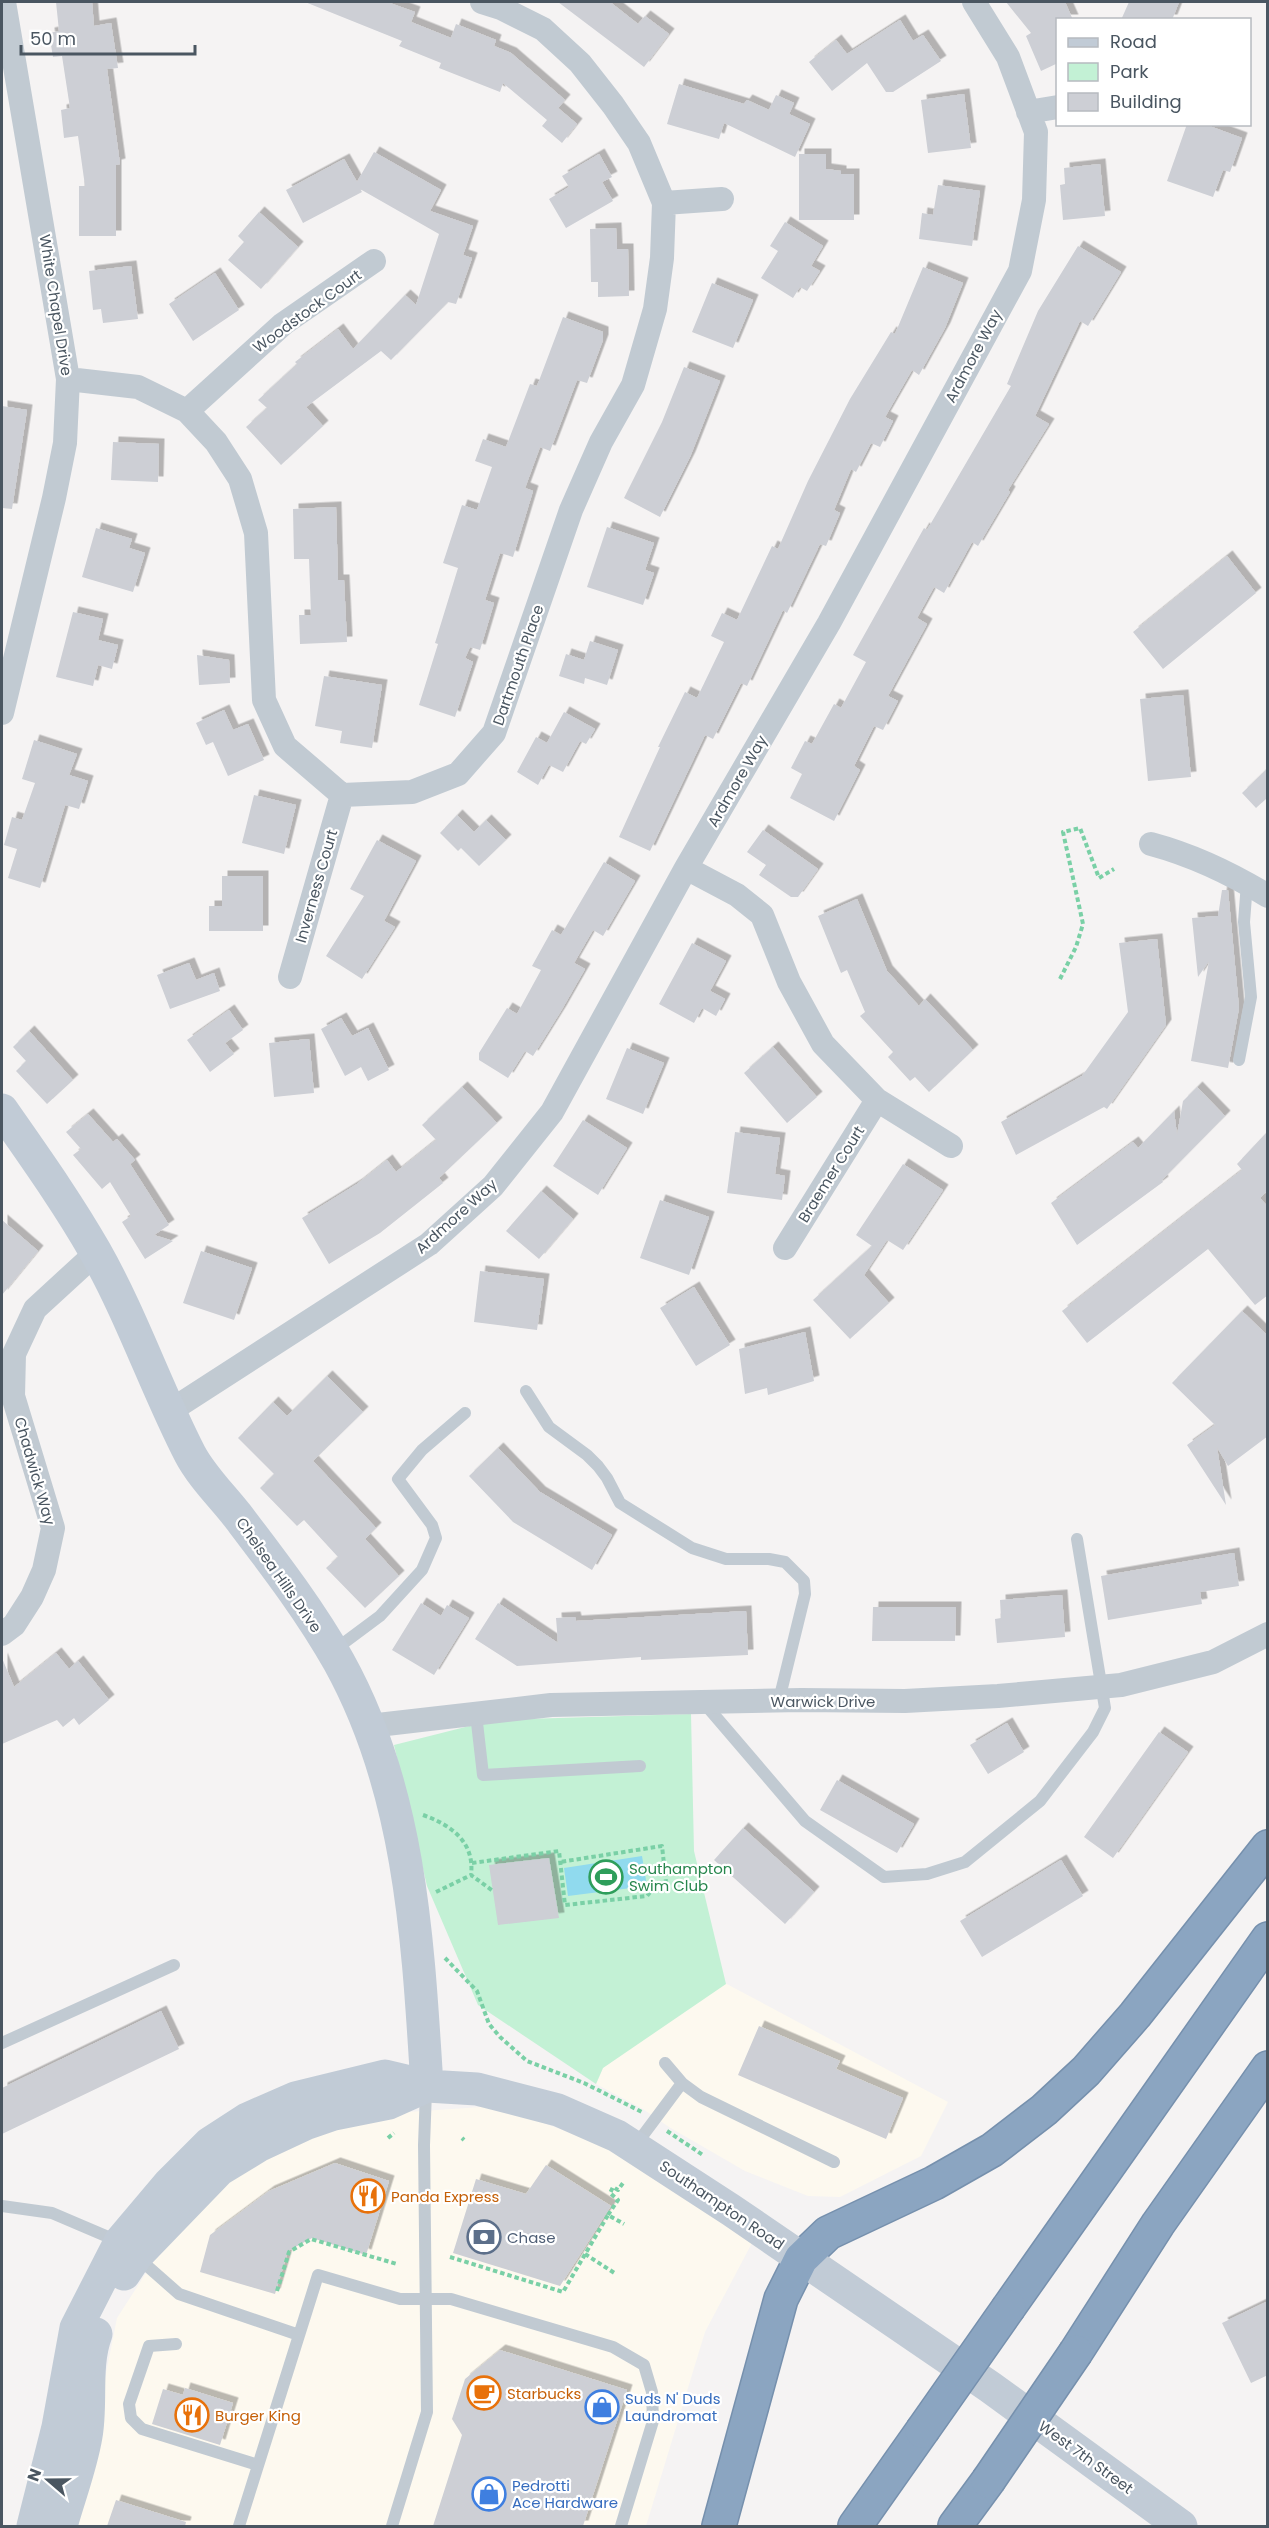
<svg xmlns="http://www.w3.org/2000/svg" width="1269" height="2528" viewBox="0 0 1269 2528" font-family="Poppins,sans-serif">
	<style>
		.commercial { fill: #fdf9ef }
		.green { fill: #c3f1d5 }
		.water { fill: #90daee }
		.building { fill: #cdcfd5; filter: url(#shadow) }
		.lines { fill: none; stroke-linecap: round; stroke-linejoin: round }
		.highway-casing { stroke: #7690ad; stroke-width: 36 }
		.path { stroke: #7ad0a6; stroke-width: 4; stroke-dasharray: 4.5 3; stroke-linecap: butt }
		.lane { stroke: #c1cad2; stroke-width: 12 }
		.street { stroke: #c1cad2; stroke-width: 24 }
		.secondary { stroke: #c1cbd6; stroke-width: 33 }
		.highway { stroke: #8ba5c1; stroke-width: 33 }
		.highway-bridge-casing { stroke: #7690ad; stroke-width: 36; stroke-linecap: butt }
		.highway-bridge { stroke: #8ba5c1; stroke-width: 33 }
		.labels { text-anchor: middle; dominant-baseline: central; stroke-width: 4.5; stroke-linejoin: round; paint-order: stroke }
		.street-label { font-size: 15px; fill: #4a5661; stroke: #fff }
		.leisure-label { font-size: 15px; fill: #27864d; stroke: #fff; text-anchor: start }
		.food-label { font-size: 15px; fill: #c56008; stroke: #fff; text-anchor: start }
		.service-label { font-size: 15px; fill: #4e5e75; stroke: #fff; text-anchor: start }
		.shop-label { font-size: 15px; fill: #366cbe; stroke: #fff; text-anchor: start }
	</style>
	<defs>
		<filter id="shadow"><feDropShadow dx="5.5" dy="-5.5" stdDeviation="0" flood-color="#0004"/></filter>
	</defs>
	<rect width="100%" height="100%" fill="#f5f3f3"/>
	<!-- commercial -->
	<path class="commercial" d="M723,1982L948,2102L921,2156L840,2197L808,2196L745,2171L669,2127L643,2109L596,2084L603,2068Z
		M496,2106L610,2147L753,2241L705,2332L646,2526H72L95,2428L117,2318L168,2239L219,2188L283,2144L393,2113Z"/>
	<!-- green -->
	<path class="green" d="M691,1714L694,1851L726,1984L603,2068L596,2084L478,2005L427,1886L394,1745L493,1720Z"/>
	<!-- water -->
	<path class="water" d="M642,1856L647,1886L568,1896L564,1868Z"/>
	<!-- building -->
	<path class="building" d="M56,2H92L94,26L111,23L118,68L107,69L120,164L116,165V236H79V186H85L78,136L64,138L61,110L70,108L62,56L53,57L49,33L59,31Z
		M305,2H387L415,12L411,22L451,38L456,24L496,40L494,46L511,53L565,100L558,108L577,124L562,143L542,126L547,120L503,83L500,92L439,68L441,63L399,46L402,41Z
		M558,2H610L638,24L645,16L669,34L644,67Z
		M1006,2H1065L1073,20H1058V63L1041,71L1026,36L1031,33Z
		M1129,2H1179L1172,20H1121Z
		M900,20L913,41L923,35L941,61L893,92H886L867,63L832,91L809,62L836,40L847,54Z
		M679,84L744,104L747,100L769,110L776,95L794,103L789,114L810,124L795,157L724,123L719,139L667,124Z
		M964,94L971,148L928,153L921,100Z
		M1187,124H1204L1242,138L1230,172L1223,170L1213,197L1167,181Z
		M374,152L441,190L430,211L473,226L463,255L472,258L456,304L448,302L391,360L381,351L306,407L323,426L281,465L246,427L267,408L258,400L297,364L295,362L338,329L353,349L405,295L416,305L439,234L360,189L362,192L303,223L286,190L344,159L357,182Z
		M599,154L612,177L602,182L613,201L566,228L549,199L569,187L562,176Z
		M799,154H826V169L841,171V174H854V220H799Z
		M1100,164L1105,216L1063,220L1060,185L1065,184L1064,168Z
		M938,185L980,191L972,246L919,239L922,213L933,215Z
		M259,212L298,247L261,289L228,260L244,242L238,236Z
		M785,222L823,246L811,266L820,271L807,291L800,287L793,298L761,278L778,251L770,246Z
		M616,228L617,249H628L629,296L598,297V282H591L590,229Z
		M1078,246L1121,272L1088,326L1080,321L1035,416L1049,424L1008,490L1010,492L978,546L972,542L944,593L934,587L917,618L927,624L888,696L898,701L883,730L874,726L854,766L860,770L834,821L790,798L802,774L791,768L805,741L812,744L834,704L841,708L866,662L853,655L924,528L927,530L1011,386L1007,384L1038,311Z
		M131,266L138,319L103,323L101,309L93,310L89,271Z
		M923,267L963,283L945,328L919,375L912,370L885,417L893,421L880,447L871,443L856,472L851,469L834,510L840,513L826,546L820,544L787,613L783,610L747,686L741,683L713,739L705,735L650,851L619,837L660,747H658L685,692L697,698L724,642L711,636L722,613L737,620L772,546L778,549L808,481L850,399L891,332L895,334Z
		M215,273L239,310L193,341L169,304Z
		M712,283L753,300L733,348L692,332Z
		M563,317L603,332V340L587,383L577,380L550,451L540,447L525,488L533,491L513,557L500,553L485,600L494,603L480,650L470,647L465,658L473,662L455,717L419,705L438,644L435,643L458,568L443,563L462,505L477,510L492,467L475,461L483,439L506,447L530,384L537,386Z
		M684,367L720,381L690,457L660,517L624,498L662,422Z
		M2,406L27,410L12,509L2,508Z
		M113,442L159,444L158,482L111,480Z
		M336,507L338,580H344L347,642L300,644L299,615H311L309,559H294L293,509Z
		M607,527L654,543L645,570L654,573L643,605L587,587Z
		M96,528L132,539L129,548L145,553L133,592L82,577Z
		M1227,556L1256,593L1163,669L1133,632Z
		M73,612L103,619L98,640L118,645L112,669L98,665L93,686L56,677Z
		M590,641L618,650L607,685L585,678L584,684L559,676L566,654L584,660Z
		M197,655L229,660L230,683L199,685Z
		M324,676L382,685L372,748L340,743L342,731L315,726Z
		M1183,695L1191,777L1148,781L1140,699Z
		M224,710L233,730L248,724L264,760L228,776L213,742L206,745L196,723Z
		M564,712L595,729L586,744L580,741L563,772L549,765L538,785L517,772L536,737L547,743Z
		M34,740L77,754L69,775L88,781L79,809L65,805L40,888L8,878L17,849L4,845L12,817L22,820L35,783L22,779Z
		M1268,768V797L1256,808L1242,793Z
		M254,795L296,805L284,854L242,843Z
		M457,815L474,832L486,820L506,840L479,866L461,848L458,851L440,833Z
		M763,830L818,869L798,897H791L759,875L766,865L747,852Z
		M377,840L416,861L384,921L395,927L362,979L326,956L364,896L350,889Z
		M604,862L635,881L603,936L593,930L574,963L585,969L561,1011L533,1056L525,1051L508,1078L479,1060V1053L507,1008L517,1014L541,970L532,966L552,930L561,935Z
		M222,876H263V931H209V906H222Z
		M1222,890H1228L1239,1008L1228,1068L1191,1061L1209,961L1198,977L1192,918L1218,916Z
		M857,899L887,971L919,1006L925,999L973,1050L929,1092L915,1077L910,1081L888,1057L893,1052L860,1016L865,1012L847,970L841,973L818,916Z
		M1157,939L1166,1025L1107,1109L1104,1107L1016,1155L1001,1122L1082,1076L1128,1012L1119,943Z
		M692,943L726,961L710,991L725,999L716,1016L702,1008L694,1023L659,1004Z
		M189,963L196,980L214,973L220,991L170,1009L157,975Z
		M229,1010L243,1030L225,1043L234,1054L210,1072L187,1040Z
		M341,1018L352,1036L368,1028L389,1070L368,1081L361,1067L345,1076L321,1029Z
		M29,1031L73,1080L47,1104L16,1071L26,1061L13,1047Z
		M309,1039L314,1093L274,1097L269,1043Z
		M773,1047L817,1097L787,1123L744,1073Z
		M627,1048L664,1063L643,1114L606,1099Z
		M462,1087L497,1123L439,1178L443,1183L380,1233L329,1264L302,1218L357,1184L387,1160L396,1172L436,1140L422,1125Z
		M1197,1087L1225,1116L1162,1180L1163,1182L1077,1245L1051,1203L1133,1142L1138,1148L1174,1111L1177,1135L1183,1101Z
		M88,1114L113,1142L117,1139L135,1160L130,1164L169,1225L154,1235L173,1241L145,1259L122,1222L131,1216L110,1182L102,1189L73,1155L81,1149L66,1132Z
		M583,1120L627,1148L598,1195L553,1166Z
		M1268,1131V1190L1260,1198L1268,1207V1295L1255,1305L1208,1249L1087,1343L1062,1311L1242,1170L1237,1164Z
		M735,1132L780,1138L775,1174L785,1176L782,1200L727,1193Z
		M903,1164L943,1190L903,1250L887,1240L864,1275L889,1303L850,1339L813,1300L872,1246L856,1235Z
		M541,1191L573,1219L539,1259L506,1231Z
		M660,1200L709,1217L689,1275L640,1258Z
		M2,1220L38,1251L2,1295Z
		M201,1251L252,1268L234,1320L183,1303Z
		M480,1271L544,1279L537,1330L474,1322Z
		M694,1287L730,1345L696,1366L660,1308Z
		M1242,1311L1268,1336V1436L1228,1466L1217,1447L1226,1505L1187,1445L1215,1425L1172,1383Z
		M805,1332L814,1381L768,1395L767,1388L745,1394L739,1349Z
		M327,1376L363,1412L313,1461L376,1528L365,1539L399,1576L365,1608L326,1568L338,1557L304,1520L297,1526L260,1488L274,1474L238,1438L273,1402L287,1416Z
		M498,1448L540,1492L612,1535L592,1570L513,1522L469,1476Z
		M1234,1553L1239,1586L1200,1592L1202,1604L1108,1620L1101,1576Z
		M1062,1595L1065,1637L997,1643L995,1619L1001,1618L1000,1600Z
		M421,1603L441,1616L447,1605L469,1618L434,1675L392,1650Z
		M498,1603L558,1643L556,1618L575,1617L576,1621L746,1611L748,1655L641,1660V1657L517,1666L475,1639Z
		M873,1607H956L955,1641H872Z
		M56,1653L69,1669L78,1661L109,1700L79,1725L74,1718L63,1727L57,1720L2,1744V1658L14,1687Z
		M1007,1723L1024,1752L988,1774L970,1745Z
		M1159,1732L1188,1752L1113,1858L1084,1837Z
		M837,1780L914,1824L897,1853L820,1810Z
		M743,1828L814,1892L785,1924L714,1860Z
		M549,1858L559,1918L498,1925L489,1865Z
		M1061,1860L1083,1896L982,1957L960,1921Z
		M161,2011L179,2049L2,2134V2088Z
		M759,2026L840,2061L836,2069L903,2098L886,2139L738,2075Z
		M335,2163L389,2181L366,2255L312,2238L288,2251L275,2294L200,2272L210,2235L269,2191Z
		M546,2165L611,2206L560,2286L453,2253L476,2179L526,2194Z
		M1268,2301V2375L1251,2383L1222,2323Z
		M500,2350L627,2390L583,2526H433L462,2435L452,2419L465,2379Z
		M185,2388L233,2403L220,2445L152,2424L163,2389L183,2395Z
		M116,2500L186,2522L185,2526H107Z"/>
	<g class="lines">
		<defs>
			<path id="highway" d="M1009,2307L1268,1939
				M1076,2352L1158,2224L1268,2068
				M719,2526L781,2299L801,2259L828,2233L934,2183L992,2150L1044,2110L1086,2071L1135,2015L1268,1847
				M855,2526L922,2431
				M955,2526L988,2481"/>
		</defs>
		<!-- highway casing -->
		<use href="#highway" class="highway-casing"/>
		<!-- path -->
		<path class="path" d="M1060,979L1076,947L1083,924L1063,832L1080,828L1099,878L1114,869
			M423,1815C451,1825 475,1842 471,1875
			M472,1863L559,1851L565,1905L647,1896L656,1885L666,1882L662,1846L560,1862
			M436,1892L471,1875L493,1891
			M445,1958L477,1991L489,2024L500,2037L527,2061L584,2083L642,2112
			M667,2131L703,2155
			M388,2138L394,2133
			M462,2138L464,2140
			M608,2215L618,2200L610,2193L613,2187L618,2190L623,2183
			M585,2254L616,2274
			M450,2257L563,2292L608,2215L624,2224
			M277,2291L289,2252L311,2239L397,2264"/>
		<!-- lane -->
		<path class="lane" d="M1239,1060L1251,997L1244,922L1247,883
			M526,1391L549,1427L587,1455L598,1466L607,1478L620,1503L692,1548L726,1559H769L785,1562L804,1581L805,1594L779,1700
			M333,1651L380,1616L422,1570L436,1538L432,1525L398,1479L422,1450L465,1413
			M704,1703L805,1821L884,1877L927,1874L965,1862L1040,1801L1093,1732L1105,1708L1077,1539
			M476,1714L483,1775L640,1766
			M2,2043L174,1965
			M665,2063L682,2083
			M635,2146L682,2083L701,2097L834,2162
			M2,2206L52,2213L120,2242
			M137,2257L179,2294L299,2335
			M176,2344L149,2346L129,2404L131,2418L142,2429L258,2465
			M239,2526L318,2275L400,2299H451L613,2347L644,2365L652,2392L653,2421L621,2526
			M392,2526L427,2412L424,2145L426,2091"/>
		<!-- street -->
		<path class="street" d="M1028,112L1058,107
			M664,203L722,199
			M68,379L138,387L187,411L216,442L240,479L256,533L264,700L285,746L342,795L412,792L458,774L494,733L571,510L601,442L633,385L655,309L662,258L664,203L639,143L613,105L580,63L543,29L501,8L482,2
			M187,411L283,324L374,261
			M2,713L54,498L65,443L68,379L4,2
			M1151,844C1192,855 1232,874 1268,896
			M686,868L737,895L762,915L789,982L823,1044L877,1100L951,1146
			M290,977L342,795
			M785,1248L877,1100
			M170,1411L429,1244L493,1186L552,1112L686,868L829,623L1020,271L1034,200L1036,132L1008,57L974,2
			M2,1634L14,1625L32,1597L44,1570L53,1528L13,1396L14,1354L35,1309L96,1253
			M369,1726L551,1705L801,1700L905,1701L998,1696L1121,1685L1213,1662L1268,1634"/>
		<!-- secondary -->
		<path class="secondary" d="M2,1110C34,1156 67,1202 95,1251C132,1316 156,1388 190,1454C202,1477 224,1498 240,1519C275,1565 311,1612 339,1662C411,1792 418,1942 427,2086
			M124,2274L136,2256L219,2170L260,2145L305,2124L334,2114L389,2103L427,2086
			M33,2526L58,2427L76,2328L120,2242L169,2184L210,2143L247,2119L295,2098L385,2076L427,2086L477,2089L558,2110L617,2136L731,2210L990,2387L1181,2526
			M61,2526C69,2497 81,2466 86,2436C92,2403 84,2366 96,2334"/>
		<!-- highway -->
		<use href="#highway" class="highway"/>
		<defs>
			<path id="highway-bridge" d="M922,2431L1009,2307
				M988,2481L1076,2352"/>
		</defs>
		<!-- highway-bridge casing -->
		<use href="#highway-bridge" class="highway-bridge-casing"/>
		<!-- highway-bridge -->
		<use href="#highway-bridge" class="highway-bridge"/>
	</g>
	<!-- icons -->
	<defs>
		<symbol id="stadium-ring" viewBox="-11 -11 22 22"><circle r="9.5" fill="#fff" stroke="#2e9e5b" stroke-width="1.5"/><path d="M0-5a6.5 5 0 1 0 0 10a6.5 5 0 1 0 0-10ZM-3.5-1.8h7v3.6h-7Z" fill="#2e9e5b"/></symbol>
		<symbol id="restaurant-ring" viewBox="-11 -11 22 22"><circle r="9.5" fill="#fff" stroke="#e8710a" stroke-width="1.5"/><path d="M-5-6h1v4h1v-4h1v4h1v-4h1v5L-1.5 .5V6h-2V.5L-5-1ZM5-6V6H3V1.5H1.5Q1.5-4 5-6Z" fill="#e8710a"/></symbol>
		<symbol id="bank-ring" viewBox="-11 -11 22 22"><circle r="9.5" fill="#fff" stroke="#5c6f8a" stroke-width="1.5"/><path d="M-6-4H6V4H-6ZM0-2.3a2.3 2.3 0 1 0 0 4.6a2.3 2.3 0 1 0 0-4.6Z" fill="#5c6f8a"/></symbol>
		<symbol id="cafe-ring" viewBox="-11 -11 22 22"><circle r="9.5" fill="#fff" stroke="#e8710a" stroke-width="1.5"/><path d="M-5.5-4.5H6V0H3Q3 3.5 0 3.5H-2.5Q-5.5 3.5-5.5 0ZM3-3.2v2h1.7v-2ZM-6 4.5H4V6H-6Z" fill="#e8710a"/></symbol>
		<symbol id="shop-ring" viewBox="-11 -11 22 22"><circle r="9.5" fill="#fff" stroke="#3f7fe0" stroke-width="1.5"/><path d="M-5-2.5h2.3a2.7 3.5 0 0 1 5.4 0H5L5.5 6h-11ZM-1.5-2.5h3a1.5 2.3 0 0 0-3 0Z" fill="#3f7fe0"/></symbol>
	</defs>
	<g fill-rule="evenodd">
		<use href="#stadium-ring" x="587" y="1858" width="38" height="38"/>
		<use href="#restaurant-ring" x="349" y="2177" width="38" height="38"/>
		<use href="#bank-ring" x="465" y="2218" width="38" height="38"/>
		<use href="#cafe-ring" x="465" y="2374" width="38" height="38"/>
		<use href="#shop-ring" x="583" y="2388" width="38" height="38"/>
		<use href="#restaurant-ring" x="173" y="2396" width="38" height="38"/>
		<use href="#shop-ring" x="470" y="2475" width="38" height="38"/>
	</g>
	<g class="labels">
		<!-- street labels -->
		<g class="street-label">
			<text transform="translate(56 305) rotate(81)">White Chapel Drive</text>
			<text transform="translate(307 311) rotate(-36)">Woodstock Court</text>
			<text transform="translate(973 356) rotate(-62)">Ardmore Way</text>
			<text transform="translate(518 665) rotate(-71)">Dartmouth Place</text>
			<text transform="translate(737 781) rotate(-60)">Ardmore Way</text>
			<text transform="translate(316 886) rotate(-74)">Inverness Court</text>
			<text transform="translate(831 1174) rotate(-58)">Braemer Court</text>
			<text transform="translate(456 1216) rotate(-42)">Ardmore Way</text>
			<text transform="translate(35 1471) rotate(74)">Chadwick Way</text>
			<text transform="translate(279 1575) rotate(55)">Chelsea Hills Drive</text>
			<text x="823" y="1701">Warwick Drive</text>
			<text transform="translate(722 2205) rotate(34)">Southampton Road</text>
			<text transform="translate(1086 2457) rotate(36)">West 7th Street</text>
		</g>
		<!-- leisure labels -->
		<g class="leisure-label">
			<text x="629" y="1868">Southampton<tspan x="629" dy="17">Swim Club</tspan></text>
		</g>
		<!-- food labels -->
		<g class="food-label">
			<text x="391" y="2196">Panda Express</text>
			<text x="507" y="2393">Starbucks</text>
			<text x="215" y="2415">Burger King</text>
		</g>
		<!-- service labels -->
		<g class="service-label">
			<text x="507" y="2237">Chase</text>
		</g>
		<!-- shop labels -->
		<g class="shop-label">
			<text x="625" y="2398">Suds N' Duds<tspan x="625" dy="17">Laundromat</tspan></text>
			<text x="512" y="2485">Pedrotti<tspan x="512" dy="17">Ace Hardware</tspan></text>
		</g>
	</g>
	<!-- border -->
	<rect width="1269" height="2528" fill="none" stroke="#4a5661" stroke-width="6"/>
	<!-- legend -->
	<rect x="1056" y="18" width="195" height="108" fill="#ffffff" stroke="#b7bbc0" stroke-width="1.5"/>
	<rect x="1068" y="38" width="30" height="9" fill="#c1cbd6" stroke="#b7bbc0" stroke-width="1.5"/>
	<text x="1110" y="48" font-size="18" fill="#4a5661">Road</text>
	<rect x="1068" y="63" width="30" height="18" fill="#c3f1d5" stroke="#b7bbc0" stroke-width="1.5"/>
	<text x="1110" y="78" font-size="18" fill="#4a5661">Park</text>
	<rect x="1068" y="93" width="30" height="18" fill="#cdcfd5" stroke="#b7bbc0" stroke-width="1.5"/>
	<text x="1110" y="108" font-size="18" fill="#4a5661">Building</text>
	<!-- north arrow -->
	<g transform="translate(48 2480) rotate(290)" stroke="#ffffff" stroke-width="4.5" paint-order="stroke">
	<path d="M0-4.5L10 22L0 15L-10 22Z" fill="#4a5661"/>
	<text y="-9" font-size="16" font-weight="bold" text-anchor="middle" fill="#4a5661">N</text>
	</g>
	<!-- scale -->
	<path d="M21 45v9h174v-9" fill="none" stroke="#4a5661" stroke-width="3"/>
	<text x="30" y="45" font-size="18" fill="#4a5661" stroke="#ffffff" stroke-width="4.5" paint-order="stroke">50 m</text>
</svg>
